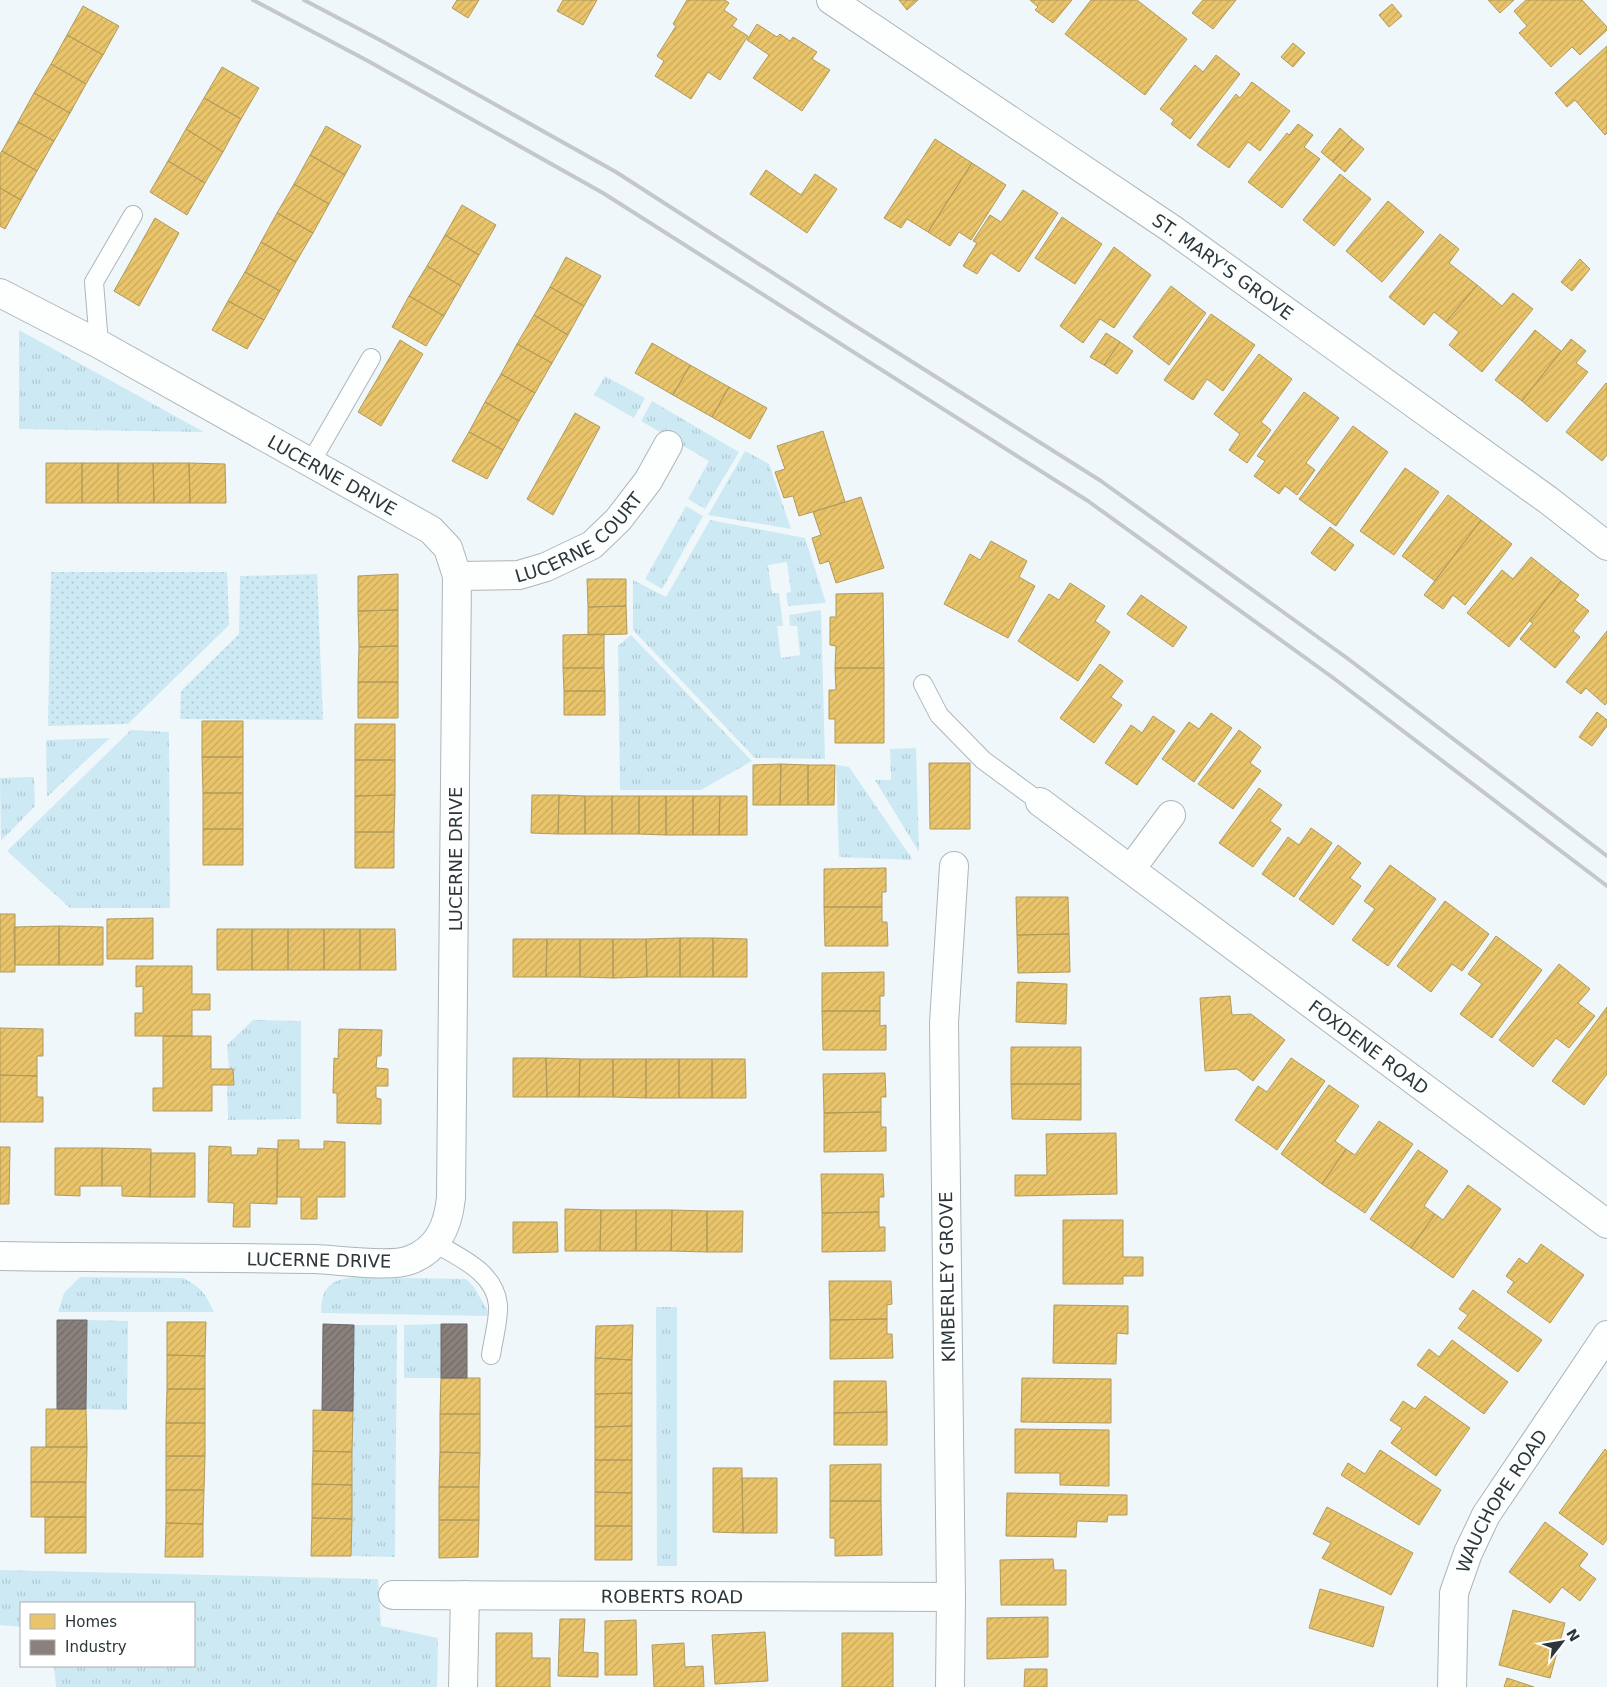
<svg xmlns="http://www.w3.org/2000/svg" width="1607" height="1687" viewBox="0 0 1607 1687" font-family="'DejaVu Sans',sans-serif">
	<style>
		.grass { fill: url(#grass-tufts) }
		.park { fill: url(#park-dots) }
		.homes { fill: url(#homes-hatch); stroke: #b09a5c }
		.industry { fill: url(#industry-hatch); stroke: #6e6b68 }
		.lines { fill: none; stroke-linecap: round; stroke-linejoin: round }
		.lane-casing { stroke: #adb6b9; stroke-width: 20 }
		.street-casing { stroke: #adb6b9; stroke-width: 30 }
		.lane { stroke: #fdfefe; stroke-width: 18 }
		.street { stroke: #fdfefe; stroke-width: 28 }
		.rail { stroke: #c5c7c8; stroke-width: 4 }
		.labels { text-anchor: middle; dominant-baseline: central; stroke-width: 5; stroke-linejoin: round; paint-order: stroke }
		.street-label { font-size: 18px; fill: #2b373b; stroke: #fff }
	</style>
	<defs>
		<pattern id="grass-tufts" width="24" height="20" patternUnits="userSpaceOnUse" patternTransform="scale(1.25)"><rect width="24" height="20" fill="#cdeaf4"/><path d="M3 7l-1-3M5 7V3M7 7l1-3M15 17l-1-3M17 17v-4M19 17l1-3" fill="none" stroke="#b0c9d2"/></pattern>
		<pattern id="park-dots" width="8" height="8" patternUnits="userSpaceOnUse" patternTransform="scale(1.25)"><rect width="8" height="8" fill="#cdeaf4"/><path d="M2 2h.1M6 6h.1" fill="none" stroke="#b0c9d2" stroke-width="1.8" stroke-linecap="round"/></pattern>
		<pattern id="homes-hatch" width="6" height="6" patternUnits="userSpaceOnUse" patternTransform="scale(1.25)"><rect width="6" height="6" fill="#e9c46a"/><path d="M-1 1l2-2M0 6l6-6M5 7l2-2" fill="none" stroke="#c8a95d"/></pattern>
		<pattern id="industry-hatch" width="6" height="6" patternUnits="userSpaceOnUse" patternTransform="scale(1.25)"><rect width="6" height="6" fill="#8a817c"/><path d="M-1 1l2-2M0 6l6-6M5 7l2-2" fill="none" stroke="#716a67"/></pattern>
	</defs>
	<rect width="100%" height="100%" fill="#f0f7fa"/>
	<!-- grass -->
	<path class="grass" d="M19,330L204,432L19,429Z
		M605,376L645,398L634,418L594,395Z
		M652,401L739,452L705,509L688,499L709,461L641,421Z
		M745,451L769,464L791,529L708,515Z
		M686,506L703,516L662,589L645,579Z
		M710,520L805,538L826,603L788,606L786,593L791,592L787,562L768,565L772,593H779L783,626H777L781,658L800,655L797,626H790L789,615L821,610L825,759L755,758L633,630V580L666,597Z
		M631,635L752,761L701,790H620L618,646Z
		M131,730L169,732L170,908H70L7,851Z
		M110,738L47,797L46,740Z
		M916,748L919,852L875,780H891L890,749Z
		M836,765L849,767L913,860L839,857Z
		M34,777L35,806L1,841L0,778Z
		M253,1020L301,1021V1119L228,1120L227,1085H234L233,1070L229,1069L227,1045Z
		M80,1277L183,1278C202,1288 205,1293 214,1312H58L64,1293Z
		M353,1277L466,1279L474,1287L488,1311L487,1316L321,1313C322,1288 328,1281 353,1277Z
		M656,1307H677V1566H657Z
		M87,1320L128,1321L127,1410L86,1409Z
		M441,1324V1378H404V1325Z
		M354,1325H397L395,1557L351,1556Z
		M0,1570L378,1579L381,1626L438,1638L437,1687H56L54,1666H194V1603H21V1627L0,1625Z"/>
	<!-- park -->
	<path class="park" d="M51,572H227L229,625L128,724L48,726Z
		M317,574L323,720L180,719L181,691L239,634L240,576Z"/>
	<!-- homes -->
	<path class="homes" d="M457,0H479L468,18L452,8Z
		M563,0H597L583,25L557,11Z
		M687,0H725L729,3L724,10L737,19L732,26L748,36L720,80L708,72L691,99L655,76L664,61L657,56L676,26L673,24Z
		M899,0H918L907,10Z
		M1030,0H1072L1053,23L1035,10L1038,7Z
		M1091,0H1137L1187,39L1145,95L1065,34Z
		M1203,0H1236L1213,29L1192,13Z
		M1488,0H1514L1500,13Z
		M1526,0H1582L1607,27V30L1580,55L1572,47L1551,67L1519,33L1527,26L1514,11Z
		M1392,4L1402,16L1389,27L1379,15Z
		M83,6L119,26L103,55L67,35Z
		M757,24L777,37L780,34L790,41L793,37L817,52L812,59L830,70L802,111L753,78L769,55L747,40Z
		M67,35L103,55L86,84L51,64Z
		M1293,43L1305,53L1293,67L1281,57Z
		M1607,46V133L1605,135L1575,100L1567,107L1555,93Z
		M1216,55L1240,74L1190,139L1171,124L1174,120L1160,109L1195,65L1203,72Z
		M51,64L86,84L70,113L34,93Z
		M222,67L259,88L241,119L204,98Z
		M1252,82L1290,111L1260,151L1248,142L1229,168L1197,145L1236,94L1240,98Z
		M34,93L70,113L54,141L18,122Z
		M204,98L241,119L223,152L186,129Z
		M18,122L54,141L37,171L2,151Z
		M1298,124L1313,135L1304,147L1320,159L1282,208L1248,182L1287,133L1289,135Z
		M326,126L361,146L345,175L310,155Z
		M1340,128L1352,139L1333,162L1321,152Z
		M186,129L223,152L205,183L168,161Z
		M935,139L972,163L928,232L907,219L901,228L884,218Z
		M1352,139L1364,149L1345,172L1333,162Z
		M2,151L37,171L21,200L0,188V154Z
		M310,155L345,175L329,204L294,184Z
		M168,161L205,183L187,215L150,192Z
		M972,163L1006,185L971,240L959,232L950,246L928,232Z
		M766,170L801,195L815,174L837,189L807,233L750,194Z
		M1340,174L1371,199L1334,246L1303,220Z
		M294,184L329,204L313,233L277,213Z
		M0,188L21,200L5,229L0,226Z
		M1023,190L1058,213L1019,272L991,253L977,274L963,266L977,243L973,241L990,215L1001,222Z
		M1388,201L1424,232L1382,282L1346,251Z
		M462,205L496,225L479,255L445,235Z
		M277,213L313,233L296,262L261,242Z
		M1062,217L1102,244L1075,284L1035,258Z
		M155,218L179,233L139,306L114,291Z
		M1440,234L1459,249L1449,263L1477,285L1446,322L1434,312L1424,325L1389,297Z
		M445,235L479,255L461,286L427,266Z
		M261,242L296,262L280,291L245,272Z
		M1114,247L1151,275L1114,328L1100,319L1083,343L1060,326Z
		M566,257L601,276L584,306L550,287Z
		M1580,259L1590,269L1572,291L1561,282Z
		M427,266L461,286L444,316L409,296Z
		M245,272L280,291L264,320L228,301Z
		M1477,285L1502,306L1513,293L1533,309L1482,372L1449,345L1459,332L1446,322Z
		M1171,286L1206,313L1169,365L1133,337Z
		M550,287L584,306L568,335L534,315Z
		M409,296L444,316L426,346L392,327Z
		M228,301L264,320L247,349L212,330Z
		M1211,314L1255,345L1223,391L1207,379L1193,400L1164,380Z
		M534,315L568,335L552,363L517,344Z
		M1535,330L1561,351L1522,401L1495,380Z
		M1106,333L1120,342L1104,365L1090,357Z
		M1571,339L1586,351L1576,363L1588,372L1547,422L1522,401Z
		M400,340L423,354L381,426L358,412Z
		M1120,342L1133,351L1117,374L1104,365Z
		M652,343L690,365L673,395L635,373Z
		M517,344L552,363L535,393L501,374Z
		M1259,354L1292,379L1261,422L1271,430L1247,463L1229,450L1240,434L1214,414Z
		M690,365L729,387L712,417L673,395Z
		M501,374L535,393L519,421L485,402Z
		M1606,383L1607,384V455L1602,461L1566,432Z
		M729,387L767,408L750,439L712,417Z
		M1304,392L1339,418L1306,463L1315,470L1297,495L1285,486L1279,494L1254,476L1265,461L1257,456Z
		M485,402L519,421L503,450L469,432Z
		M575,413L600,427L553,515L527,499Z
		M1353,426L1388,452L1336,526L1299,499Z
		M823,431L845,502L799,516L793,496L784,498L775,472L785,469L777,446Z
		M469,432L503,450L487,479L452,461Z
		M46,463H82V503H46Z
		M82,463H118V503H82Z
		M118,463H153L154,503H118Z
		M153,463H189L190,503H154Z
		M189,463L225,464L226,503H190Z
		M1405,468L1439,492L1394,555L1360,531Z
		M1448,495L1481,520L1435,581L1402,556Z
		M861,497L884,568L836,583L829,561L820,564L812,538L821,535L813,512Z
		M1481,520L1512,544L1465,605L1453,595L1443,609L1424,595Z
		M1330,527L1354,545L1335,571L1311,553Z
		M991,541L1027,561L1019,577L1035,586L1008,638L944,604L970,554L980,560Z
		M1531,557L1561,581L1509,647L1467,613L1502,570L1513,579Z
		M398,574V610L358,611V576Z
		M587,579H626V606L588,607Z
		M1561,581L1579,595L1575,600L1589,611L1573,631L1580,637L1555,668L1520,639L1533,623L1529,621Z
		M1070,583L1105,606L1095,621L1110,632L1078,681L1018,641L1049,594L1059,600Z
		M883,593L884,668H835L836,646L830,645V617H836V594Z
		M1141,595L1187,627L1173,647L1127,614Z
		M626,606L627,634L588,635V607Z
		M398,610V646L359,647L358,611Z
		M1607,631V702L1605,705L1586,688L1581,694L1566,682Z
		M604,634V668H563V635Z
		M398,646V682H358L359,647Z
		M1100,664L1123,681L1111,697L1122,705L1094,743L1060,718Z
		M563,668H604L605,691H564Z
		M835,668H884V743H835V719H829V690H836Z
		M358,682H398V718H358Z
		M564,691H605V715H564Z
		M1597,712L1607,720V726L1592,746L1579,737Z
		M1211,713L1232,728L1194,782L1162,759L1189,722L1199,729Z
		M1153,716L1175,731L1137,785L1105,763L1131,725L1142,733Z
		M202,721H243V757H202Z
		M355,724H395V760H355Z
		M1239,730L1261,747L1250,763L1261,771L1233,809L1198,784Z
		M202,757H243V793H203Z
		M355,760H395V795L355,796Z
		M929,763H970V829H930Z
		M781,764L780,805H753V765Z
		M781,764L808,765V805H780Z
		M808,765H835L834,805H808Z
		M1259,788L1282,805L1270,821L1281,829L1253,867L1219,843Z
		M203,793H243V829H203Z
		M395,795L394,832H355V796Z
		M532,795H559L558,834L531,833Z
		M559,795L585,796V834H558Z
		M585,796H612V834H585Z
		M612,796H639V834H612Z
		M639,796H666V835L639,834Z
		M666,796H693V835H666Z
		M693,796H720L719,835H693Z
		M720,796H747V835H719Z
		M1311,828L1332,843L1294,897L1262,874L1288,837L1299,845Z
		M203,829H243V865H203Z
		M355,832H394V868H355Z
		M1338,845L1361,863L1350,878L1361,886L1333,925L1299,899Z
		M1390,865L1436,899L1388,966L1352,940L1375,909L1364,901Z
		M886,868V892H882V907H824V869Z
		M1016,897H1068L1069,934L1017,935Z
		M1445,901L1489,934L1462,971L1452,964L1431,992L1397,966Z
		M824,907H882V922H887L888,946H825Z
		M0,914H15V972H0Z
		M153,918V959H107V919Z
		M59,926V965H15L14,927Z
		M59,926L103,927V965H59Z
		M217,929H252V970H217Z
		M252,929H288V970H252Z
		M288,929H324V970H288Z
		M324,929H360V970H324Z
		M360,929H395L396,970H360Z
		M1069,934L1070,972L1018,973L1017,935Z
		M1496,936L1542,970L1492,1038L1460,1014L1482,984L1468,974Z
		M680,938V977H647L646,939Z
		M680,938H713V977H680Z
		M713,938L747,939V977H713Z
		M513,939H547L546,977H513Z
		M547,939H580V977H546Z
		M580,939H613V978L580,977Z
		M613,939H646L647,977L613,978Z
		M1559,964L1590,989L1578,1003L1595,1016L1569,1048L1556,1038L1533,1067L1499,1040Z
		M136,966H192V994H210V1010H192V1036H135V1013H143V986L136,987Z
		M884,972V996H880V1011H822V973Z
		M1017,982L1067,984L1066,1024L1016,1022Z
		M1230,996L1232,1015L1251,1014L1285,1040L1253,1081L1237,1069L1205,1071L1200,998Z
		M1607,1007V1074L1584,1105L1552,1081Z
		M822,1011H880V1026L886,1025V1050H823Z
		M0,1028L43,1029V1056H37V1076L0,1075Z
		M339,1029L382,1030L381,1056H377L376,1068L388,1069V1086H376V1098L381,1099V1124L337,1123V1093H333L334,1058L338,1059Z
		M163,1036H211V1069H233L234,1085H212V1111H153V1088H163Z
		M1011,1047H1081V1084H1011Z
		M513,1058H546L547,1097H513Z
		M546,1058L580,1059L579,1097H547Z
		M1291,1058L1325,1081L1277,1150L1235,1120L1258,1086L1267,1092Z
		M580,1059H613V1097H579Z
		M613,1059H646V1098L613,1097Z
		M646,1059H679V1098H646Z
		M679,1059H712V1098H679Z
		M712,1059H745L746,1098H712Z
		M885,1073L886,1097H881V1112L824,1113L823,1074Z
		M0,1075L37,1076V1097H43V1122H0Z
		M1011,1084H1081V1120L1012,1119Z
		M1329,1085L1359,1106L1335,1141L1346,1149L1322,1184L1281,1154Z
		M881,1112V1127H886V1151L824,1152V1113Z
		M1379,1121L1413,1144L1365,1213L1322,1184L1346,1149L1355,1155Z
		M1116,1133L1117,1194L1015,1196V1175H1047L1046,1134Z
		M278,1140H299V1149H324V1141L345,1142V1197H317V1219H301V1197H277Z
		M209,1146L231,1147V1155H257L258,1148L277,1149V1204L250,1203V1227H233L234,1203L208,1202Z
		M0,1147H10L9,1204H0Z
		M55,1148H102V1186H80V1196L55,1195Z
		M102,1148L151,1149L150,1197L122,1196V1186H102Z
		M1418,1150L1448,1171L1424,1206L1435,1214L1411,1248L1370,1219Z
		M151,1153H195V1197H150Z
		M821,1174H883L884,1197H879V1212L822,1213Z
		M1468,1185L1501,1209L1453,1278L1411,1248L1435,1214L1443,1220Z
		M565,1209L601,1210L600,1251H565Z
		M601,1210H636V1251H600Z
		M636,1210H672L671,1251H636Z
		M672,1210L707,1211V1252L671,1251Z
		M707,1211H743L742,1252H707Z
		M879,1212V1227H885V1251L822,1252V1213Z
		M1063,1220H1123V1257H1143V1276H1123V1284H1063Z
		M513,1222H557L558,1252L513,1253Z
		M1541,1244L1584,1275L1550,1323L1507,1292L1514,1282L1506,1276L1519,1258L1527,1264Z
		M829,1281H891L892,1304L887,1305V1319L830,1320Z
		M1473,1290L1542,1340L1518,1372L1458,1328L1468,1315L1459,1309Z
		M1054,1305L1128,1306V1334L1117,1333L1116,1364L1053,1363Z
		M887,1319V1334H892L893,1358L830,1359V1320Z
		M167,1322H206L205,1356L167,1355Z
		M633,1325L632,1360L595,1358L596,1326Z
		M1452,1340L1508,1382L1484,1414L1417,1365L1429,1349L1439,1357Z
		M167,1355L205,1356V1389H167Z
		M595,1358L632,1360V1393L595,1394Z
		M441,1378H480V1414H440Z
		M1022,1378L1111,1379V1423L1021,1422Z
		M834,1381H886L887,1412L834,1413Z
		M167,1389H205V1423H166Z
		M632,1393V1426L595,1427V1394Z
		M1425,1396L1470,1428L1436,1476L1391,1443L1402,1428L1390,1420L1403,1401L1415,1409Z
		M46,1409H86L87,1447H46Z
		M313,1410L353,1411L352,1452L313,1451Z
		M887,1412V1445H834V1413Z
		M440,1414H480V1453L440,1452Z
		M166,1423H205V1456H166Z
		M632,1426V1460H595V1427Z
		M1015,1429L1109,1430V1486L1060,1485V1473H1015Z
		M31,1447H87L86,1482H31Z
		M1605,1449L1607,1451V1539L1603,1545L1559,1513Z
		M1380,1450L1441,1490L1419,1525L1341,1475L1348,1463L1365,1474Z
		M313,1451L352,1452V1485L312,1484Z
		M440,1452L480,1453L479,1487H439Z
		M166,1456H205L204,1490H166Z
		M595,1460H632V1493L595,1492Z
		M881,1464V1501H830V1465Z
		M713,1468H742L743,1533L713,1532Z
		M742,1478H777V1533H743Z
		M31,1482H86V1517H31Z
		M312,1484L352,1485V1519L312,1518Z
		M439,1487H479V1520H439Z
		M166,1490H204L203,1524L166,1523Z
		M595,1492L632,1493V1526H595Z
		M1007,1493L1127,1495V1515H1108L1107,1522L1077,1521L1076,1537L1006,1536Z
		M830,1501H881L882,1555L835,1556V1538H830Z
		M1327,1507L1413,1553L1391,1595L1322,1558L1331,1543L1313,1534Z
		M45,1517H86V1553H45Z
		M312,1518L352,1519L351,1556H311Z
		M439,1520H479L478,1557L439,1558Z
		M1545,1522L1588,1554L1579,1566L1596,1579L1580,1601L1562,1587L1550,1603L1509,1572Z
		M166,1523L203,1524V1557H165Z
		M595,1526H632V1560H595Z
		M1053,1559L1054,1570H1066V1605H1001L1000,1560Z
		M1320,1589L1384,1607L1373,1647L1309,1628Z
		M1513,1610L1565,1623L1550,1678L1499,1665Z
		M1048,1617V1657L987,1659V1618Z
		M560,1619H585L583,1652L598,1653V1677L558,1676Z
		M636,1620L637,1675H605V1621Z
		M765,1632L768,1681L715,1684L712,1635Z
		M496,1633H532V1658H550V1687H496Z
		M842,1633H893V1687H842Z
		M684,1643L685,1667L703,1666L704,1687H654L652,1645Z
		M1025,1669H1047V1687H1024Z
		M1507,1678L1534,1687H1504Z"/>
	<!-- industry -->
	<path class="industry" d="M57,1320H87L86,1409H57Z
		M323,1324L354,1325L353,1411L322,1410Z
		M441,1324H467V1378H441Z"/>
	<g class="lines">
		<defs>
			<path id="lane" d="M99,344L94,282L133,215
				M311,462L371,358
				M923,684L939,715L983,760L1040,802
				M435,1243C460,1258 495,1272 498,1305C499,1320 493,1340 491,1355"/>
			<g id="street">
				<path id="s1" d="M831,0L1172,229L1548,500L1607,546"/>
				<path id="s2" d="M0,293L99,344L431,530L448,548L457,576L451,1198C448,1226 438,1250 410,1260C390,1268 339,1260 315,1259C210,1257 105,1258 0,1256"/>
				<path id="s3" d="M457,576L519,575L546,567L592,545L618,520L648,481L668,445"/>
				<path id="s4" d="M1040,802L1607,1224"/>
				<path d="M1131,869L1171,815"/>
				<path id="s5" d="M393,1595L951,1597"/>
				<path d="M463,1687L465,1595"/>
				<path d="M950,1687L951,1597L944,1023L954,866"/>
				<path id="s6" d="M1452,1687L1454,1593L1468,1553L1486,1515L1607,1335"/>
			</g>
		</defs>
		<!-- lane casing -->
		<use href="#lane" class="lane-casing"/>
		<!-- street casing -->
		<use href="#street" class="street-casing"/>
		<!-- lane -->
		<use href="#lane" class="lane"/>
		<!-- street -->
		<use href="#street" class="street"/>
		<!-- rail -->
		<path class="rail" d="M253,0L368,61L603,193L1088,501L1332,677L1607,886
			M304,0L380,40L616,172L849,322L1101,481L1347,658L1607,856"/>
	</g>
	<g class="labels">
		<!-- street labels -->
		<g class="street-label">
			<text stroke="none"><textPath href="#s1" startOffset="474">ST. MARY'S GROVE</textPath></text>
			<text stroke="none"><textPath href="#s2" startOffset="379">LUCERNE DRIVE</textPath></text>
			<text stroke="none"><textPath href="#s3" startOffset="134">LUCERNE COURT</textPath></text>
			<text transform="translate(455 859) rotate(-90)">LUCERNE DRIVE</text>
			<text stroke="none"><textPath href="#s4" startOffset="410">FOXDENE ROAD</textPath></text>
			<text transform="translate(319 1260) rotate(1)">LUCERNE DRIVE</text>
			<text transform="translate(947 1277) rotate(-91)">KIMBERLEY GROVE</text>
			<text stroke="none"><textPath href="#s6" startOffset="198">WAUCHOPE ROAD</textPath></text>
			<text stroke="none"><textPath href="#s5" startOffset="279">ROBERTS ROAD</textPath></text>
		</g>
	</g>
	<!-- legend -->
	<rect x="20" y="1602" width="175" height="65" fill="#ffffff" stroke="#aaafb1"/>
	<rect x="30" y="1614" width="25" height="15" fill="#e9c46a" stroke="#aaafb1"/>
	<text x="65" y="1627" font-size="15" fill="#2b373b">Homes</text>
	<rect x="30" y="1640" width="25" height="15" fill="#8a817c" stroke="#aaafb1"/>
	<text x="65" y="1652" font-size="15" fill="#2b373b">Industry</text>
	<!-- north arrow -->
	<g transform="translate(1562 1642) rotate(59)" stroke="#ffffff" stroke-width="4" paint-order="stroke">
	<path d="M0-4L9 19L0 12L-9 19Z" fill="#2b373b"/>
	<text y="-8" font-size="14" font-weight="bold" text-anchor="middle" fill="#2b373b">N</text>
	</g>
</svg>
